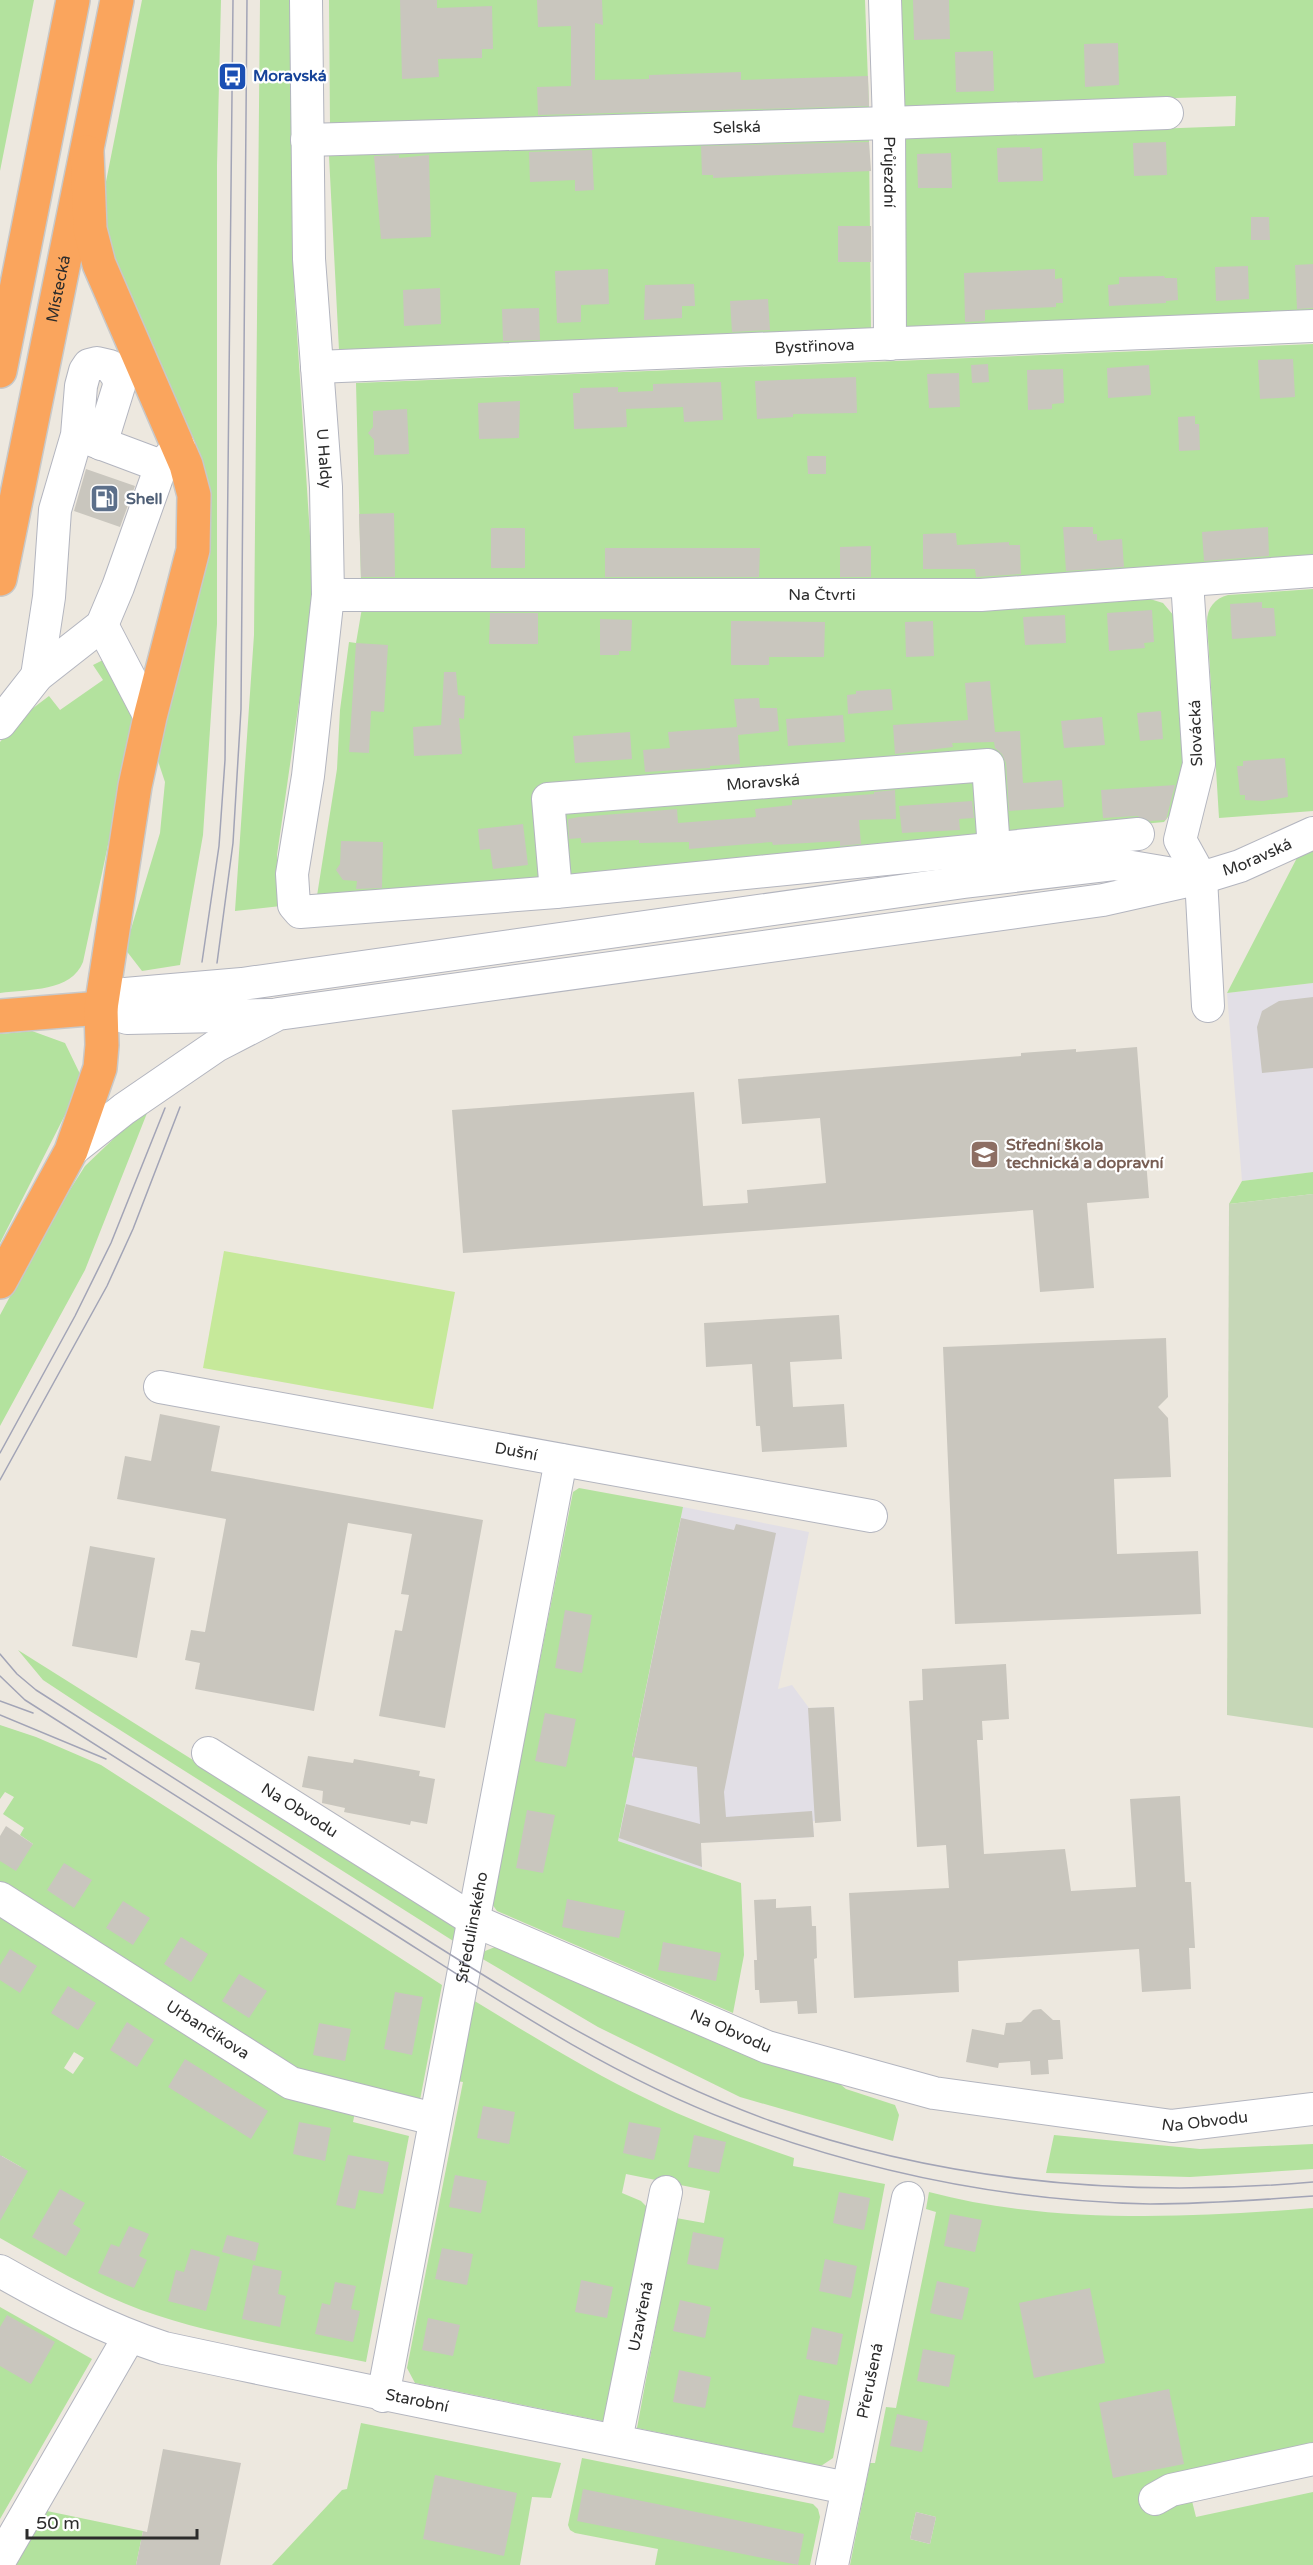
<svg xmlns="http://www.w3.org/2000/svg" width="1313" height="2565" viewBox="0 0 1313 2565" font-family="'Varela Round',sans-serif">
	<style>
		.industrial { fill: #e2dfe6 }
		.green { fill: #b3e29e; fill-rule: evenodd }
		.cemetery { fill: #c6d7b7 }
		.pitch { fill: #c6e99a }
		.building { fill: #c9c6be }
		.lines { fill: none; stroke-linecap: round; stroke-linejoin: round }
		.minor-casing { stroke: #b3b5bf; stroke-width: 34 }
		.highway-casing { stroke: #c8c8c8; stroke-width: 36 }
		.minor { stroke: #fff; stroke-width: 32 }
		.highway { stroke: #faa55d; stroke-width: 33 }
		.tram { stroke: #a2a4b6; stroke-width: 1.5 }
		.labels { text-anchor: middle; dominant-baseline: central; stroke-width: 4.5; stroke-linejoin: round; paint-order: stroke }
		.transit-label { font-size: 16px; font-weight: bold; fill: #164399; stroke: #fff; text-anchor: start }
		.street-label { font-size: 16px; fill: #2c2c2c; stroke: #fff }
		.service-label { font-size: 16px; font-weight: bold; fill: #4e5e75; stroke: #fff; text-anchor: start }
		.education-label { font-size: 16px; font-weight: bold; fill: #785e54; stroke: #fff; text-anchor: start }
	</style>
	<rect width="100%" height="100%" fill="#ede8df"/>
	<!-- industrial -->
	<path class="industrial" d="M1313,983V1172L1242,1181L1227,993Z
		M683,1507L809,1532L778,1689L792,1685L809,1708L834,1707L841,1821H813L814,1837L729,1842L728,1826L700,1830L702,1870L618,1841L635,1758L632,1757Z"/>
	<!-- green -->
	<path class="green" d="M0,0H34L0,171Z
		M142,0H221L217,165V624L203,835L180,965L142,971L125,949L160,833L165,782L156,755L207,561L98,222Z
		M260,0H290L294,286L314,598L277,855L281,906L235,911L254,635Z
		M329,0H865L869,108L330,125Z
		M900,0H1313V310L905,327L903,138L1235,126L1236,96L903,107Z
		M869,139L871,329L339,350L329,156Z
		M1313,344V557L968,580L361,582L356,383Z
		M1313,589V811L1219,818L1207,622C1207,608 1215,598 1228,595Z
		M1150,599L1163,603L1174,616L1184,765L1172,812L1164,822L1003,837L997,759L533,793L544,882L316,902L337,769L340,710L349,642L356,643L362,608L873,612L980,610Z
		M105,659L133,711V728L83,962C71,992 29,989 0,993V742L20,718L49,696L60,710L103,680L93,665Z
		M973,776L985,834L574,879L566,872L564,813Z
		M1313,837V983L1227,993L1300,852Z
		M32,1031L65,1043L81,1076L68,1109L0,1243V1034Z
		M151,1103L85,1270L0,1426V1315L54,1215L85,1166Z
		M1313,1172V1194L1229,1204L1242,1181Z
		M579,1488L683,1507L632,1756L635,1757L618,1841L741,1883L744,1955L733,2013L497,1911L492,1904L573,1492Z
		M18,1650L438,1914L456,1922L458,1944L90,1711L43,1680Z
		M0,1725L36,1737L101,1765L442,1985L420,2100L288,2071L0,1888V1861L33,1844L20,1835L24,1828L3,1814L14,1797L5,1792L0,1799Z
		M0,1913L355,2112L353,2122L409,2136L366,2362C289,2346 199,2334 126,2304C82,2286 41,2261 0,2238V2218L15,2194L9,2186L21,2167L2,2156L0,2160ZM74,2052L84,2058L73,2074L64,2068Z
		M495,1947L745,2054L840,2084L846,2089L895,2105L899,2115L893,2141L740,2097L598,2027L481,1958L485,1951Z
		M473,2000C531,2035 588,2071 649,2100C696,2123 745,2141 794,2158L793,2166L885,2184L833,2458L821,2466L637,2428L676,2218L704,2223L710,2191L626,2174L622,2193L641,2201L647,2207L607,2422L415,2383L407,2368L463,2082L457,2081Z
		M1054,2135L1200,2149L1313,2144V2169L1190,2177L1046,2173Z
		M929,2192C1049,2224 1190,2218 1313,2208V2449L1186,2477L1196,2517L1313,2492V2565H850L870,2463H875L886,2407L896,2408L936,2212L926,2209ZM916,2512L936,2517L930,2544L910,2539Z
		M0,2307L92,2359L0,2519Z
		M361,2423L561,2463L551,2498L532,2497L520,2565H272L342,2490L347,2489Z
		M582,2458L813,2504L818,2509L820,2517L810,2565H655L658,2549L575,2533L570,2530L568,2525Z
		M47,2511L143,2531L136,2565H16Z"/>
	<!-- cemetery -->
	<path class="cemetery" d="M1313,1194V1728L1227,1715L1229,1204Z"/>
	<!-- pitch -->
	<path class="pitch" d="M224,1251L455,1292L433,1409L203,1368Z"/>
	<!-- building -->
	<path class="building" d="M400,0H437V8L492,6L493,49H482V58L438,59L439,77L402,79Z
		M537,0H602L603,25L595,23V80L649,79V75L741,72V80L868,76L869,106L538,115L537,87L571,86V26L538,27Z
		M913,0H949L950,39L914,40Z
		M1118,43L1119,85L1085,87L1084,44Z
		M993,51L994,91L956,92L955,52Z
		M869,142L871,171L713,178V175H702L701,146Z
		M1166,142L1167,175L1134,176L1133,143Z
		M1030,147V149L1042,148L1043,181L998,182L997,148Z
		M592,150L594,190L575,191V180L530,182L529,152Z
		M951,153L952,188H918L917,154Z
		M399,155V158L429,155L431,237L381,239L374,156Z
		M1251,217H1269L1270,240H1251Z
		M838,226H871V262H838Z
		M1313,264V308L1297,309L1295,265Z
		M1248,266L1249,299L1216,301L1215,267Z
		M608,269L609,304L581,305V322L557,323L555,271Z
		M1055,269V279L1062,278L1063,303H1056V307L985,310V321L965,322L964,273Z
		M1164,276L1165,278H1177L1178,300L1166,301V303L1109,306L1108,285L1119,284V277Z
		M694,284L695,306H682V318L644,320L645,285Z
		M440,288L441,324L404,326L403,290Z
		M768,299L770,330L732,332L730,301Z
		M539,308L540,340L503,341L502,309Z
		M1293,359L1295,397L1260,399L1258,360Z
		M988,364L989,382L972,383L971,365Z
		M1149,365L1151,395L1108,398L1107,368Z
		M1063,369L1064,403L1052,404V409L1028,410L1027,370Z
		M959,373L960,407L929,408L927,374Z
		M856,377L857,413L793,414V417L757,419L755,381Z
		M721,382L723,420L684,422L683,407L626,409L627,427L574,429L573,393H580V388L618,387V392L653,391V384Z
		M520,401L519,438L479,439L478,403Z
		M407,409L409,454L374,455V440L368,433L373,427V411Z
		M1195,416V424H1199L1200,450L1179,451L1178,417Z
		M807,456H826V474H808Z
		M86,469L135,486L120,527L74,511Z
		M394,513L395,577H361L359,514Z
		M1063,527H1093V534H1097V541L1122,539L1124,567L1066,571Z
		M1268,527L1269,556L1204,561L1202,532Z
		M491,528H525V568H491Z
		M956,533L957,545L1009,542V545H1020L1021,574L976,577L975,569H923V534Z
		M871,546V577H840V547Z
		M605,548H760L759,577H605Z
		M1262,602V608H1274L1276,636L1232,639L1230,604Z
		M1152,610L1154,642L1144,643L1145,648L1109,651L1107,613Z
		M490,613H538V644H489Z
		M1065,615L1066,643L1025,645L1023,617Z
		M600,619L632,620L631,651H619V655H600Z
		M731,621L825,622L824,657H769V665H731Z
		M933,621L934,656L906,657L905,622Z
		M356,643L388,645L384,712L371,711L369,753L349,752Z
		M444,672H456L458,695L465,696L464,719L459,718L462,754L414,756L413,727L441,725Z
		M990,681L995,732L1020,731L1023,783L1062,780L1064,807L1009,811L1006,763L1002,754L995,748L994,742L952,743L953,747L895,754L893,725L968,720L965,683Z
		M891,689L893,710L848,714L847,695L856,694V691Z
		M759,698L760,708H777L779,731L738,735L740,764L710,766V768L645,772L643,750L670,748L668,732L737,727L734,699Z
		M1161,711L1163,739L1140,741L1137,713Z
		M843,715L845,742L788,746L786,719Z
		M1102,717L1105,745L1064,748L1061,721Z
		M630,732L632,759L575,763L573,736Z
		M1285,758L1288,797L1263,801L1245,800V795H1240L1237,766H1243V761Z
		M1175,785L1166,820L1150,821L1137,816L1103,818L1101,790Z
		M895,790L896,819L859,820L861,844L840,846V841L773,845L772,842L689,849V842L639,843V840L581,843V838L569,839L568,819L579,817L677,809L678,823L756,817L755,809L792,805V800L874,794V792Z
		M972,801L974,818L959,819L960,830L902,833L899,806Z
		M523,824L528,865L493,869L490,849L480,850L478,829Z
		M341,841L383,842L382,888L356,889L357,881L343,880L336,870L340,864Z
		M1313,997V1068L1262,1073L1257,1027L1262,1011L1279,1001Z
		M1137,1047L1149,1198L1087,1203L1094,1288L1040,1292L1033,1210L463,1253L452,1110L694,1092L703,1206L748,1203L747,1190L826,1183L820,1118L742,1124L738,1079L1021,1056V1053L1076,1049V1052Z
		M839,1315L842,1359L790,1362L793,1407L844,1404L847,1447L762,1452L760,1426H756L752,1364L706,1367L704,1323Z
		M1166,1338L1168,1397L1158,1407L1168,1418L1171,1477L1114,1479L1117,1554L1198,1551L1201,1614L955,1624L943,1347Z
		M160,1414L220,1426L211,1471L483,1520L445,1728L379,1716L395,1630L402,1631L409,1595L401,1594L412,1534L348,1523L314,1711L195,1689L200,1663L185,1660L191,1630L205,1632L226,1519L117,1499L125,1456L151,1461Z
		M681,1518L734,1530L736,1524L776,1533L724,1792L726,1817L812,1811L814,1837L701,1843L702,1867L619,1838L626,1804L700,1824L697,1767L632,1757Z
		M90,1546L155,1558L137,1658L72,1646Z
		M565,1610L592,1615L582,1673L555,1668Z
		M1006,1664L1009,1719L982,1721L983,1740H977L984,1854L1065,1849L1071,1891L1136,1887L1130,1799L1180,1796L1185,1882H1191L1195,1948H1189L1191,1989L1142,1992L1139,1949L958,1961L959,1992L854,1998L849,1893L949,1888L946,1845L917,1847L909,1701L923,1700L922,1669Z
		M834,1707L841,1821L815,1823L808,1708Z
		M545,1713L576,1719L566,1767L535,1761Z
		M308,1756L353,1763L354,1759L420,1771L419,1776L435,1779L427,1824L411,1821L410,1825L344,1812L345,1808L322,1803L323,1791L302,1787Z
		M527,1810L555,1815L543,1873L516,1868Z
		M6,1826L33,1844L16,1871L0,1861V1836Z
		M64,1863L92,1880L74,1908L47,1890Z
		M567,1899L625,1911L619,1938L562,1927Z
		M776,1899V1908L811,1906L812,1926H816L817,1958L814,1959L817,2013L798,2014L797,2001L760,2003L759,1990H755L754,1960H757L754,1900Z
		M123,1901L150,1918L133,1945L106,1928Z
		M181,1937L208,1954L191,1982L164,1964Z
		M663,1942L721,1953L716,1981L658,1970Z
		M10,1949L37,1966L20,1993L0,1980V1965Z
		M239,1974L267,1991L249,2018L222,2001Z
		M68,1986L96,2003L78,2030L51,2013Z
		M395,1992L423,1997L412,2055L384,2049Z
		M1041,2009L1053,2020H1060L1063,2059L1048,2060L1049,2074L1031,2075L1030,2061L999,2063L998,2068L966,2062L972,2029L1004,2035L1006,2023L1021,2022L1033,2010Z
		M127,2022L154,2040L137,2067L110,2050Z
		M319,2023L351,2029L345,2061L313,2055Z
		M185,2059L268,2111L251,2139L168,2087Z
		M483,2106L515,2112L509,2144L477,2138Z
		M299,2122L331,2128L325,2161L293,2154Z
		M629,2122L661,2128L654,2160L623,2153Z
		M694,2135L726,2142L719,2173L688,2167Z
		M0,2155L28,2171L0,2221Z
		M348,2155L389,2162L383,2194L359,2190L355,2209L336,2205Z
		M455,2175L487,2181L481,2213L449,2207Z
		M60,2189L85,2203L73,2224L81,2229L66,2256L32,2237Z
		M839,2192L870,2198L864,2230L833,2223Z
		M950,2214L982,2220L975,2252L944,2246Z
		M129,2226L149,2234L139,2256L147,2260L134,2288L98,2273L111,2244L119,2247Z
		M693,2232L724,2238L718,2270L687,2264Z
		M227,2235L259,2243L255,2261L222,2252Z
		M442,2248L473,2254L467,2285L435,2279Z
		M191,2249L220,2257L206,2311L168,2301L176,2270L184,2272Z
		M825,2259L857,2266L851,2298L819,2291Z
		M253,2265L282,2271L278,2294L286,2296L280,2327L242,2319Z
		M581,2280L613,2287L607,2318L575,2312Z
		M937,2281L969,2288L962,2320L930,2313Z
		M335,2282L356,2286L351,2309L360,2311L353,2342L315,2334L322,2303L330,2305Z
		M1090,2288L1105,2363L1034,2378L1019,2303Z
		M680,2300L711,2307L705,2338L673,2331Z
		M7,2315L55,2342L31,2384L0,2366V2327Z
		M428,2318L460,2325L453,2356L422,2350Z
		M812,2327L843,2334L837,2365L806,2359Z
		M923,2349L955,2355L949,2387L917,2381Z
		M679,2370L711,2377L705,2408L673,2402Z
		M1169,2389L1184,2464L1113,2478L1099,2403Z
		M799,2395L830,2401L824,2433L792,2427Z
		M897,2414L928,2421L922,2452L890,2446Z
		M163,2449L241,2463L220,2565H136L143,2531L147,2532Z
		M435,2475L517,2493L504,2556L423,2539Z
		M583,2489L804,2534L798,2565L577,2521Z
		M916,2512L936,2517L930,2544L910,2539Z"/>
	<g class="lines">
		<defs>
			<g id="minor">
				<path id="s1" d="M306,0L309,259L326,487L328,595L308,776L292,874L294,905L300,912L556,892L1138,834"/>
				<path id="s2" d="M885,0L889,123L890,344"/>
				<path id="s3" d="M307,140L889,123L1167,113"/>
				<path id="s4" d="M317,367L1313,326"/>
				<path d="M81,436L161,466"/>
				<path d="M1187,581L1199,764L1180,840L1201,878L1208,1006"/>
				<path id="s5" d="M328,595H981L1313,571"/>
				<path d="M102,625L150,717"/>
				<path d="M37,676L49,597L55,510L77,435L81,386L85,371L89,365L97,363L110,366L118,377L119,386L101,444"/>
				<path d="M0,723L37,676L102,625L118,587L161,466L179,447"/>
				<path id="s6" d="M556,892L548,799L988,765L994,849"/>
				<path d="M270,1015L127,1018L101,1008L116,997L125,994L242,984L964,882L1114,864L1185,876"/>
				<path id="s7" d="M71,1151L124,1109L216,1046L278,1014L1103,900L1201,878L1240,866L1313,833"/>
				<path id="s8" d="M160,1387L871,1516"/>
				<path id="s9" d="M208,1753L475,1921L767,2047L934,2093L1172,2126L1313,2109"/>
				<path id="s10" d="M0,1898L291,2083L434,2119"/>
				<path id="s11" d="M0,2271C53,2301 106,2329 164,2348C391,2397 620,2441 847,2488"/>
				<path id="s12" d="M383,2396L561,1460"/>
				<path id="s13" d="M616,2440L666,2192"/>
				<path d="M1155,2499L1171,2490L1313,2459"/>
				<path d="M0,2560L129,2337"/>
				<path id="s14" d="M832,2565L908,2198"/>
			</g>
			<g id="highway">
				<path d="M0,371L73,0"/>
				<path id="s15" d="M0,579L117,0"/>
				<path d="M0,1016L101,1008"/>
				<path d="M0,1282L71,1151L100,1068L102,1045L101,1008L135,786L150,717L193,550L194,495L186,465L99,264L90,229L87,152"/>
			</g>
		</defs>
		<!-- minor casing -->
		<use href="#minor" class="minor-casing"/>
		<!-- highway casing -->
		<use href="#highway" class="highway-casing"/>
		<!-- minor -->
		<use href="#minor" class="minor"/>
		<!-- highway -->
		<use href="#highway" class="highway"/>
		<!-- tram -->
		<path class="tram" d="M202,962L219,846L225,760L233,0
			M217,963L233,843L241,709L247,0
			M0,1453L75,1316L111,1243L165,1108
			M0,1480L107,1286L133,1229L180,1107
			M0,1654L17,1674L36,1690C150,1763 265,1836 380,1910C505,1990 630,2070 771,2121C946,2183 1129,2198 1313,2182
			M0,1676L25,1700C149,1778 273,1857 397,1936C505,2005 612,2076 733,2122C866,2172 1007,2201 1150,2204C1204,2204 1259,2200 1313,2196
			M0,1701L33,1713
			M0,1715L106,1759"/>
	</g>
	<!-- icons -->
	<defs>
		<symbol id="bus-square" viewBox="-11 -11 22 22"><rect x="-9" y="-9" width="18" height="18" rx="4" fill="#1a4fb4" stroke="#fff"/><path d="M-5-6H5V4H4V6H2V4H-2V6H-4V4H-5ZM-3.5-4V0h7V-4ZM-3.5 1.2v1.5H-2V1.2ZM2 1.2v1.5H3.5V1.2Z" fill="#fff"/></symbol>
		<symbol id="fuel-square" viewBox="-11 -11 22 22"><rect x="-9" y="-9" width="18" height="18" rx="4" fill="#5c6f8a" stroke="#fff"/><path d="M-5.5-6h7V0h2V4h1.3V-2.5L3-4.5l.8-.8L6-3V5H2.5V1h-1V6h-7ZM-4.2-4.7v3.2H.2V-4.7Z" fill="#fff"/></symbol>
		<symbol id="school-square" viewBox="-11 -11 22 22"><rect x="-9" y="-9" width="18" height="18" rx="4" fill="#8d6e63" stroke="#fff"/><path d="M0-5L7-2L0 1L-7-2ZM-4 1L0 2.5L4 1V4Q0 6-4 4Z" fill="#fff"/></symbol>
	</defs>
	<g fill-rule="evenodd">
		<use href="#bus-square" x="216" y="60" width="33" height="33"/>
		<use href="#fuel-square" x="88" y="482" width="33" height="33"/>
		<use href="#school-square" x="968" y="1138" width="33" height="33"/>
	</g>
	<g class="labels">
		<!-- transit labels -->
		<g class="transit-label">
			<text x="253" y="76">Moravská</text>
		</g>
		<!-- street labels -->
		<g class="street-label">
			<text stroke="none"><textPath href="#s3" startOffset="430">Selská</textPath></text>
			<text stroke="none"><textPath href="#s2" startOffset="172">Průjezdní</textPath></text>
			<text stroke="none"><textPath href="#s15" startOffset="296">Místecká</textPath></text>
			<text stroke="none"><textPath href="#s4" startOffset="498">Bystřinova</textPath></text>
			<text stroke="none"><textPath href="#s1" startOffset="459">U Haldy</textPath></text>
			<text stroke="none"><textPath href="#s5" startOffset="494">Na Čtvrti</textPath></text>
			<text transform="translate(1196 733) rotate(-92)">Slovácká</text>
			<text stroke="none"><textPath href="#s6" startOffset="309">Moravská</textPath></text>
			<text stroke="none"><textPath href="#s7" startOffset="1242">Moravská</textPath></text>
			<text stroke="none"><textPath href="#s8" startOffset="362">Dušní</textPath></text>
			<text stroke="none"><textPath href="#s9" startOffset="108">Na Obvodu</textPath></text>
			<text stroke="none"><textPath href="#s12" startOffset="477">Středulinského</textPath></text>
			<text stroke="none"><textPath href="#s10" startOffset="246">Urbančíkova</textPath></text>
			<text stroke="none"><textPath href="#s9" startOffset="594">Na Obvodu</textPath></text>
			<text stroke="none"><textPath href="#s9" startOffset="1080">Na Obvodu</textPath></text>
			<text stroke="none"><textPath href="#s13" startOffset="126">Uzavřená</textPath></text>
			<text stroke="none"><textPath href="#s14" startOffset="188">Přerušená</textPath></text>
			<text stroke="none"><textPath href="#s11" startOffset="440">Starobní</textPath></text>
		</g>
		<!-- service labels -->
		<g class="service-label">
			<text x="126" y="499">Shell</text>
		</g>
		<!-- education labels -->
		<g class="education-label">
			<text x="1006" y="1145">Střední škola<tspan x="1006" dy="18">technická a dopravní</tspan></text>
		</g>
	</g>
	<!-- scale -->
	<path d="M27 2529v9h170v-9" fill="none" stroke="#2c2c2c" stroke-width="3"/>
	<text x="36" y="2529" font-size="18" fill="#2c2c2c" stroke="#ffffff" stroke-width="4.5" paint-order="stroke">50 m</text>
</svg>
